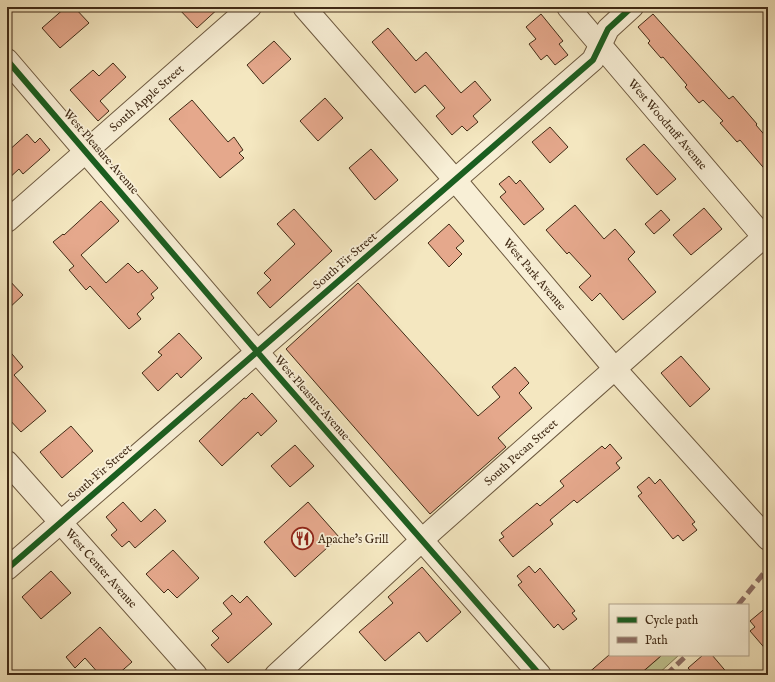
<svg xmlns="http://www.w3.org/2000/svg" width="775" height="682" viewBox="0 0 775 682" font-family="'IM FELL English',serif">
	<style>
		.green { fill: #c0c48f; stroke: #807852 }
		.building { fill: #e5a88c; stroke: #412b16 }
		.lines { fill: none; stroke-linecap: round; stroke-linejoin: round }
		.minor-casing { stroke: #6e5a40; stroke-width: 24 }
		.minor { stroke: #f8efd6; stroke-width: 22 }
		.quiet { stroke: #8d6e63; stroke-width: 5; stroke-dasharray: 10 5; stroke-linecap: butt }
		.cycleway-casing { stroke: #f8efd6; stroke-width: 8 }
		.cycleway { stroke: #1b5e20; stroke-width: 6 }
		.labels { text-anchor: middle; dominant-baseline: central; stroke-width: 3.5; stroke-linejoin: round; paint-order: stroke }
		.street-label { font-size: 12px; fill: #412b16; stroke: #f8efd6 }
		.poi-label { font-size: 12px; fill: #412b16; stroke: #f8efd6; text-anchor: start }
	</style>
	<rect width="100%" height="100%" fill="#f4e7c0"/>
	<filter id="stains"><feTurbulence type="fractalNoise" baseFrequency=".005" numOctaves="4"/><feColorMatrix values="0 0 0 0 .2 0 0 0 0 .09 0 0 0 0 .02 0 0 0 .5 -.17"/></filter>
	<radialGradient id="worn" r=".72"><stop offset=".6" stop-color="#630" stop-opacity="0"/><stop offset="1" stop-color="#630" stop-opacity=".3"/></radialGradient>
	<!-- green -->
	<path class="green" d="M658,655H679L657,675H639L660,657Z"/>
	<!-- building -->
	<path class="building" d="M66,7H74L89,23L60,48L42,28Z
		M177,7H220L197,28Z
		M541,14L563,41L559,44L568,55L555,65L547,55L541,60L529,44L536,39L526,27Z
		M653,14L729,99L733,96L757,124L756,125L768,139V173L740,140L737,142L720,123L723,121L703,100L699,103L685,87L687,85L663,57L661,58L648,43L650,41L638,27Z
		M388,28L416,61L426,52L461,93L475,81L491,100L473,116L478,122L467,131L462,126L452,135L436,116L445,108L425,85L415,93L372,42Z
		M274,41L291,59L263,84L247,65Z
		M113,63L126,77L100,101L109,111L98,121L70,90L93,70L99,76Z
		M325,98L343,118L318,141L300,121Z
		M192,100L228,142L234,137L243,150L239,153L244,158L220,178L169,119Z
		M550,127L568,147L550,163L532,142Z
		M27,134L35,143L40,138L50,150L23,174L19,169L7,180V152Z
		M644,144L676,179L657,195L626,159Z
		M371,149L398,180L375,200L349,168Z
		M509,176L516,184L520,180L544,209L524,225L500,197L506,192L499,184Z
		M101,201L119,221L81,255L106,283L128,263L138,273L142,270L158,288L151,294L154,298L137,314L141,319L129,329L90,286L86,290L69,270L74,266L53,242L63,234L64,235Z
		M575,205L604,239L615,229L635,252L628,259L656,292L623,320L600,293L592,301L579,287L591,276L569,252L567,254L546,230Z
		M704,208L722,229L691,255L673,235Z
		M294,209L332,251L270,308L257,293L271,280L264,273L295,244L277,224Z
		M661,210L670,220L654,234L645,224Z
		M449,224L464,241L456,248L462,254L449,267L428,243Z
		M7,278L23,295L7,310Z
		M358,283L478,416L500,397L492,387L515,367L529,383L519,393L532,408L498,438L506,447L430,514L286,349Z
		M179,333L202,358L181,378L177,373L158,391L142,373L162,355L158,352Z
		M7,348L23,367L14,375L46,411L21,432L7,417Z
		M681,356L710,389L690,407L661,373Z
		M252,393L277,421L261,436L258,432L222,466L199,441L244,398L246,399Z
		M71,426L93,451L62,478L40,452Z
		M610,444L622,458L616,463L620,468L577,503L574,500L550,520L553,524L513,557L499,540L504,537L501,533L537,503L540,506L564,486L560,481L602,446L605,449Z
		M295,445L314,466L290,487L271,466Z
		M649,477L655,484L660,479L695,522L692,524L697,530L683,541L678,535L673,539L638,496L642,493L637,487Z
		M123,502L141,522L155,509L166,521L135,548L129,541L122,547L111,535L117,530L106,517Z
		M308,502L339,537L295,577L264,542Z
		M173,550L199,578L177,598L168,589L164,593L146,574Z
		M529,566L535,573L540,568L575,611L572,613L577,619L563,630L558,624L554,628L518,585L522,582L517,576Z
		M422,567L461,612L427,642L419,632L385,661L359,632L393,603L388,597Z
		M51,571L71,593L41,619L22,597Z
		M232,595L240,603L247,596L272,624L228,663L211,645L219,638L212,631L232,614L223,603Z
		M768,606V652L750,631L755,627L750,621Z
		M100,627L132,662L117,675H100L85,658L75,668L66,657Z
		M609,655H662L639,675H586Z
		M703,655H712L729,675H694L688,668Z"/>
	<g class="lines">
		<defs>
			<g id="minor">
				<path id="s1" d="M304,7L455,180L615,369L768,539"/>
				<path id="s2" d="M568,7L768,242"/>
				<path d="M7,60L265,361L540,675"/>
				<path id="s3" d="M7,221L250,7"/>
				<path id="s4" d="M7,462L196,675"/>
				<path d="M7,569L593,60L608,29L632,7"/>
				<path id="s5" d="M276,675L434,529L768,233"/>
			</g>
		</defs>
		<!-- minor casing -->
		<use href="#minor" class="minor-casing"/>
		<!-- minor -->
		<use href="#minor" class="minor"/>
		<!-- quiet -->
		<path class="quiet" d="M738,605L768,568
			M666,675L687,655"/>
		<defs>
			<path id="cycleway" d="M7,60L265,361L540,675
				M7,569L593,60L608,29L632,7"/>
		</defs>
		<!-- cycleway casing -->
		<use href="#cycleway" class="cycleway-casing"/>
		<!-- cycleway -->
		<use href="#cycleway" class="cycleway"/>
	</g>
	<!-- icons -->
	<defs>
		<symbol id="restaurant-ring" viewBox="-11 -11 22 22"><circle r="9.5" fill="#f8efd6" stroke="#8f2418" stroke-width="1.5"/><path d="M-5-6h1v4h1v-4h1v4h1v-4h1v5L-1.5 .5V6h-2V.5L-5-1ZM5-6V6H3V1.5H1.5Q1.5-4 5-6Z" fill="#8f2418"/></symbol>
	</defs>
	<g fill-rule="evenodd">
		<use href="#restaurant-ring" x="290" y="526" width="25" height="25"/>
	</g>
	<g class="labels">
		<!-- street labels -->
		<g class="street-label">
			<text stroke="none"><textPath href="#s3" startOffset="186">South Apple Street</textPath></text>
			<text stroke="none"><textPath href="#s2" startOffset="154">West Woodruff Avenue</textPath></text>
			<text transform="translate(101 152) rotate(49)">West Pleasure Avenue</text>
			<text transform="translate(345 261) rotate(-41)">South Fir Street</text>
			<text stroke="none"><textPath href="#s1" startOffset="353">West Park Avenue</textPath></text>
			<text transform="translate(312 398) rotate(49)">West Pleasure Avenue</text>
			<text stroke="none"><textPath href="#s5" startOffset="331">South Pecan Street</textPath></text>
			<text transform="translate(100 473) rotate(-41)">South Fir Street</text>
			<text stroke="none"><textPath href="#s4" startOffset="142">West Center Avenue</textPath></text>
		</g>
		<!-- poi labels -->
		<g class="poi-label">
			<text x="318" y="539">Apache's Grill</text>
		</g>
	</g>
	<!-- margin -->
	<rect width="775" height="682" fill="none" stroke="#f4e7c0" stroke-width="24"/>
	<rect x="8" y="8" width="759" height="666" fill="none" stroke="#412b16" stroke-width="2"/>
	<rect x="12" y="12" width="751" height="658" fill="none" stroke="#412b16"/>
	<!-- legend -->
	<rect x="609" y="604" width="140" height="52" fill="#f8efd6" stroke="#afa189"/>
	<rect x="617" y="617" width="20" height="6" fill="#1b5e20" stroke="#afa189"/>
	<text x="645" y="624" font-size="12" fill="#412b16">Cycle path</text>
	<rect x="617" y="637" width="20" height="6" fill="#8d6e63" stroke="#afa189"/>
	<text x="645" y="644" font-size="12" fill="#412b16">Path</text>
	<rect width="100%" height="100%" filter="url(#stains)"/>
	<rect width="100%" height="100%" fill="url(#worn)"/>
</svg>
